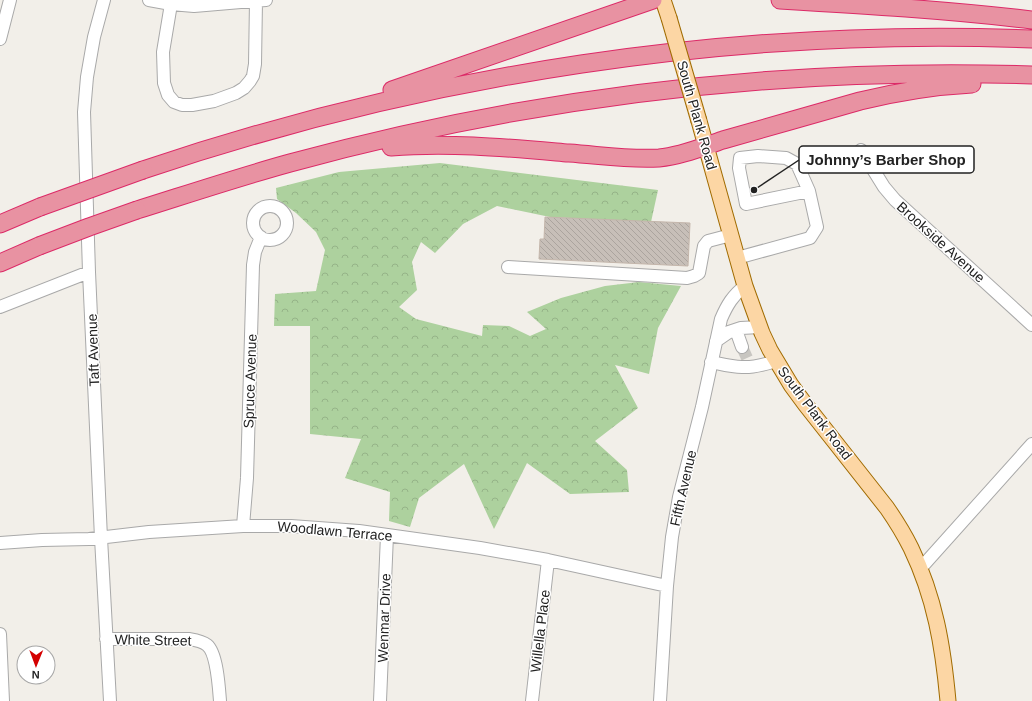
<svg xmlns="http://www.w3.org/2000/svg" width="1032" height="701" viewBox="0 0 1032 701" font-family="Arial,sans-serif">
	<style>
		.forest { fill: url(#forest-crowns) }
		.building { fill: url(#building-back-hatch); stroke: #c4b6ab }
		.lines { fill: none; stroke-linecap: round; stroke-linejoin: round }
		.minor-tunnel { stroke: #c8c6c1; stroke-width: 12; stroke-dasharray: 12 6; stroke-linecap: butt }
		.minor-casing { stroke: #a9a9a9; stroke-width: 14 }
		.major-casing { stroke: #a06b00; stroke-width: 17 }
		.highway-casing { stroke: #dc2a67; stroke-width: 19 }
		.minor { stroke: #fff; stroke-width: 12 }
		.major { stroke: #fcd6a4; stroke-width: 15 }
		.highway { stroke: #e892a2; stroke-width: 17 }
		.major-bridge-casing { stroke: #a06b00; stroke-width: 17; stroke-linecap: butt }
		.highway-bridge-casing { stroke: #dc2a67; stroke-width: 19; stroke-linecap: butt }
		.major-bridge { stroke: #fcd6a4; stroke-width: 15 }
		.highway-bridge { stroke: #e892a2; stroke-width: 17 }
		.labels { text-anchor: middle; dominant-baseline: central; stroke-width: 3; stroke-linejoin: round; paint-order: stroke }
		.street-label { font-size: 14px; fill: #222; stroke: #fff }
		.leader { fill: none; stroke: #222; stroke-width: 1.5 }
		.callout-dot { fill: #222; stroke: #fff; stroke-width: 1.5 }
		.callout { fill: #fff; stroke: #222; stroke-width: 1.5 }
		.callout-label { font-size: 15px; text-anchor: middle; font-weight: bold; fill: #222 }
	</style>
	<defs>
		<pattern id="forest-crowns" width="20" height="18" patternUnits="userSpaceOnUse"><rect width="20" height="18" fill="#add19e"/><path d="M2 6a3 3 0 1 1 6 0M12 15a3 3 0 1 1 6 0" fill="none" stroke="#95b388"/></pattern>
		<pattern id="building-back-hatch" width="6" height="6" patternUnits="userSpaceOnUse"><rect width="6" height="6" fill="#c7bfb8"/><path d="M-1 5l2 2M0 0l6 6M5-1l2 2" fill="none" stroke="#aba49e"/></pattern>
	</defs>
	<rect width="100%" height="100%" fill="#f2efe9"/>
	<!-- forest -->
	<path class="forest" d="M440,163L658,190L651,222L550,217L497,206L463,224L435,253L421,242L412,262L417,290L399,307L416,319L482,336L483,325L509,326L530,336L546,329L527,312L561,298L605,286L639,282L681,286L658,328L649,374L615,365L638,408L595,441L627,470L629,492L570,494L527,463L494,529L464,464L419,498L410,527L389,521L390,492L345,478L361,439L310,434V326H274L275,294L316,291L325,250L316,232L296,213L277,199L276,188L339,172Z"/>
	<!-- building -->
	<path class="building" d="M545,217L690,223L688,266L539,259L540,239H544Z"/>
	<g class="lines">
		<!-- minor-tunnel -->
		<path class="minor-tunnel" d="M742,347L748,360"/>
		<defs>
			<path id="minor" d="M104,0L94,37L87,77L84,112L89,272L101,538L110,701
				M149,0L171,4L194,6L266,0
				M171,4L163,52L164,83L168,95L174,102L182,105H192L214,101L236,93L244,88L250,81L253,76L255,64L256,1
				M0,39L10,0
				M861,150L884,187L895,200L1032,325
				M253 223a17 17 0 1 1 34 0a17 17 0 1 1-34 0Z
				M737,258L810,238L817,227L809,191L746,204L739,168L740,158L758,156L786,158L797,164L809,191
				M508,267L687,278L694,276L699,273L704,246L708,241L731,235
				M0,307L89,272
				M736,330L742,347
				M716,341L729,332L741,328L760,327
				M711,362C721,364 732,367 742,367C754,368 766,364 776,361
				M243,526L247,478L253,265L255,252L261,237
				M0,543L42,540L89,539L149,532L243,526H291L359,531L480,548L548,560L667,586
				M920,569L1032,444
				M0,634L3,701
				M106,639H189C195,640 202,641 207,645C217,653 219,688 220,701
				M380,701L387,535
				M532,701L548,560
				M660,701L667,586L672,537L679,497L702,407L721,319C727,305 733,295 745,286"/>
			<path id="major" d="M663,0L669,18
				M699,121L745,286L762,333L770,350L791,385L805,404L887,508C896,521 904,534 911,548C935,598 943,646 948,701"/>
			<path id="highway" d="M780,0C864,5 948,10 1032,20
				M392,90L653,0
				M391,147C449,142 510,148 569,153C599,155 629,160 659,158C681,156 702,147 723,140C769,127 814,114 860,101C897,92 934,86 972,84
				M143,170C427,74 732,27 1032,39
				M137,210C188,194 239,177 290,163C531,97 782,67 1032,75
				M0,224L40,207
				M0,263L39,246"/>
		</defs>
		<!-- minor casing -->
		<use href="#minor" class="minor-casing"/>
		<!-- major casing -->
		<use href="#major" class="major-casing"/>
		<!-- highway casing -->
		<use href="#highway" class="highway-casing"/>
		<!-- minor -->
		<use href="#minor" class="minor"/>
		<!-- major -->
		<use href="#major" class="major"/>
		<!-- highway -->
		<use href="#highway" class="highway"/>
		<defs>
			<path id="major-bridge" d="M669,18L699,121"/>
			<path id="highway-bridge" d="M40,207L143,170
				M39,246L89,227L137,210"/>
		</defs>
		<!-- major-bridge casing -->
		<use href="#major-bridge" class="major-bridge-casing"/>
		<!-- highway-bridge casing -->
		<use href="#highway-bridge" class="highway-bridge-casing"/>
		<!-- major-bridge -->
		<use href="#major-bridge" class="major-bridge"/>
		<!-- highway-bridge -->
		<use href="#highway-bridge" class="highway-bridge"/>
	</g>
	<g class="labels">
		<!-- street labels -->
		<g class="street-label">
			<text transform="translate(697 115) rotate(74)">South Plank Road</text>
			<text transform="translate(941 242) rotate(42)">Brookside Avenue</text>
			<text transform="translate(93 350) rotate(-92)">Taft Avenue</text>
			<text transform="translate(250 381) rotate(-88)">Spruce Avenue</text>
			<text transform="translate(815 413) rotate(53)">South Plank Road</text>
			<text transform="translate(683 488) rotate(-77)">Fifth Avenue</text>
			<text transform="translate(335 531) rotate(5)">Woodlawn Terrace</text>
			<text transform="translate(384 618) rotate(-88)">Wenmar Drive</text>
			<text transform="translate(540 631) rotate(-83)">Willella Place</text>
			<text transform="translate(153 640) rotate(1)">White Street</text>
		</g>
	</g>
	<!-- callouts -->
	<path class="leader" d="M754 190L799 160"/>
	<circle class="callout-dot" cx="754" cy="190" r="4"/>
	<rect class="callout" x="799" y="146" width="175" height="27" rx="4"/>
	<g class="callout-label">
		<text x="886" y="165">Johnny’s Barber Shop</text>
	</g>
	<!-- north arrow -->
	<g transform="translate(36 665) rotate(181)"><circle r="19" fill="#ffffff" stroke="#a7a7a7"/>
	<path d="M0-3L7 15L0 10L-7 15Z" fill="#d40000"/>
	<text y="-6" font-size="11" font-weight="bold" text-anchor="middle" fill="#222222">N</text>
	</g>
</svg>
